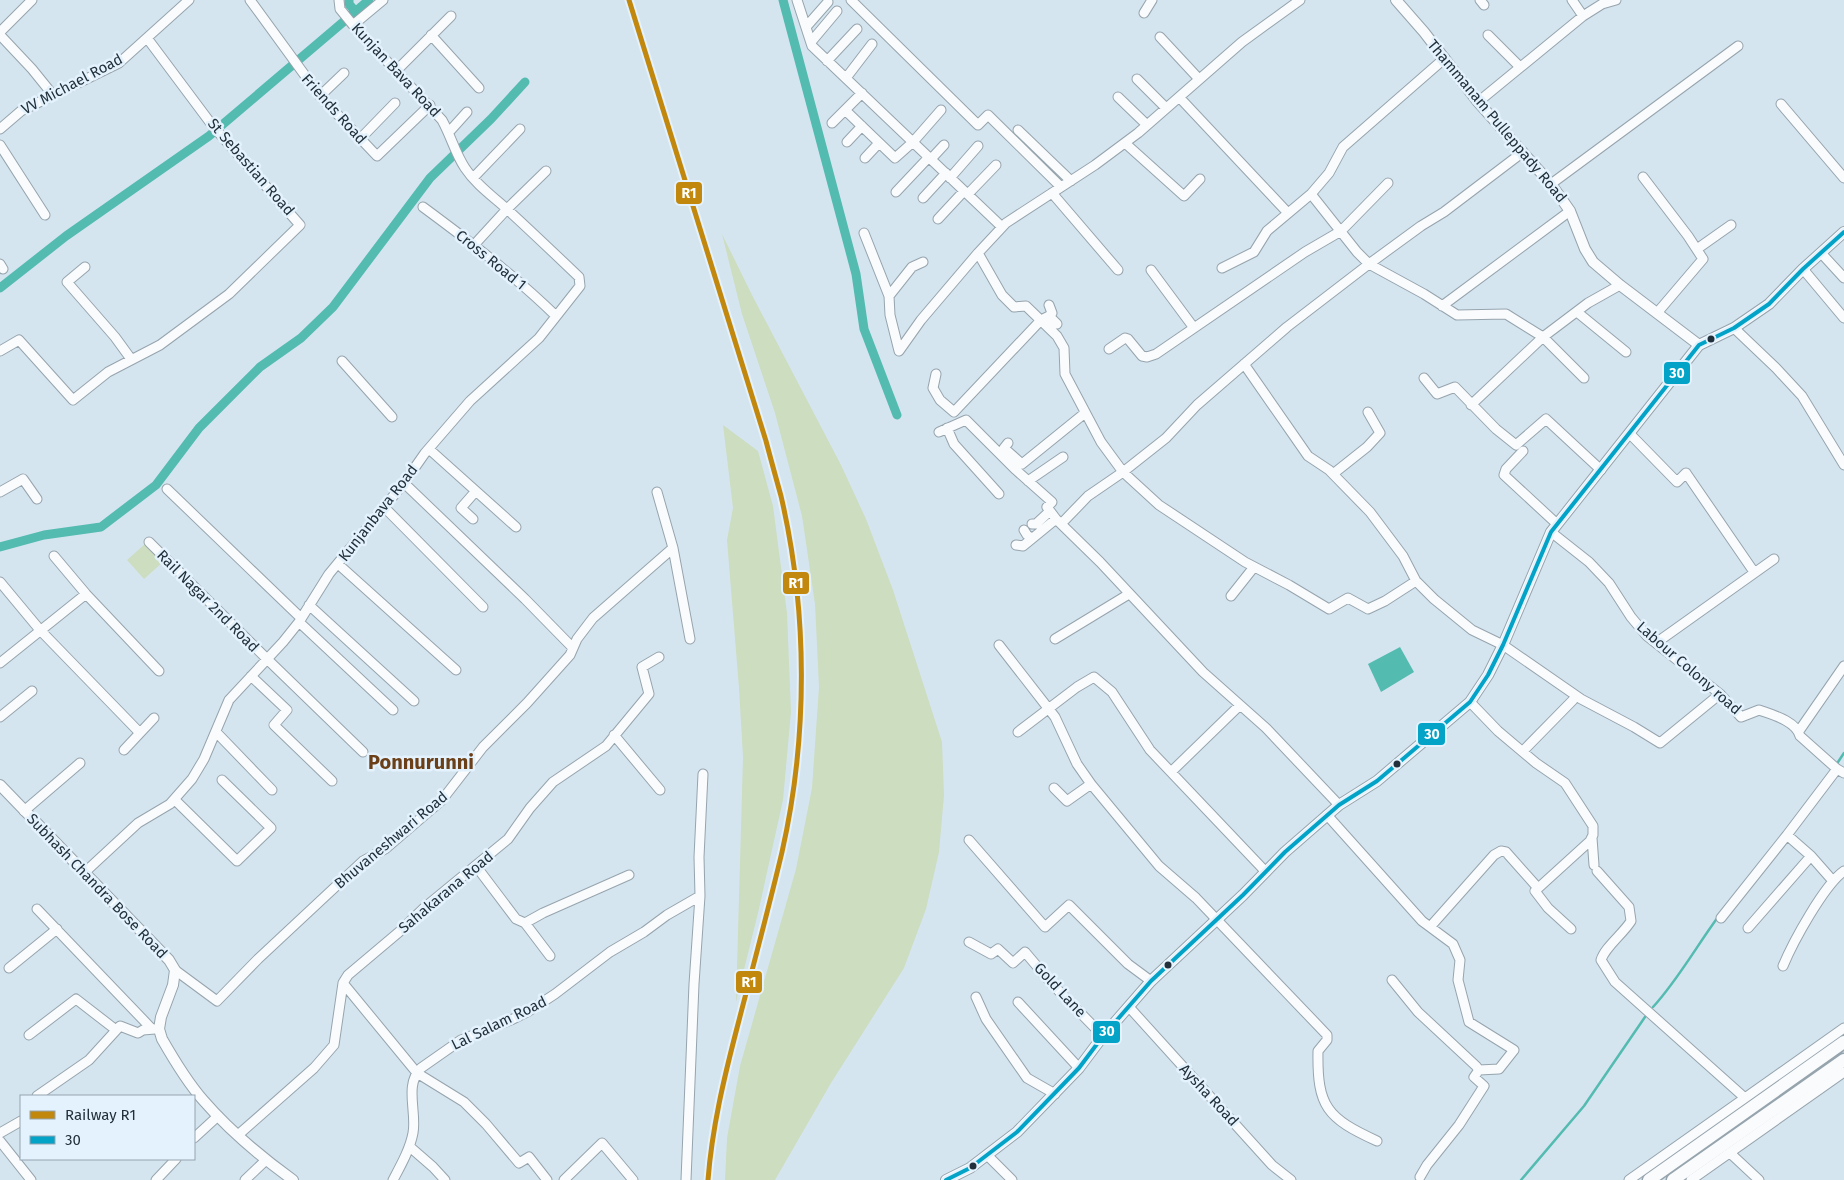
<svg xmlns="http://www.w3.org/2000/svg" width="1844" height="1180" viewBox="0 0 1844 1180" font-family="'Fira Sans',sans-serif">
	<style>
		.green { fill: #cdddbf }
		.water { fill: #54bbb0 }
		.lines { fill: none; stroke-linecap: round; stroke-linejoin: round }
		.stream { stroke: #54bbb0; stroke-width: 2.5 }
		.canal { stroke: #54bbb0; stroke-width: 9 }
		.minor-casing { stroke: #96a4ad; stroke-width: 11 }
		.major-casing { stroke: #96a4ad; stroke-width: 12 }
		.highway-casing { stroke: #96a4ad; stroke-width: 15 }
		.minor { stroke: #f9fbfd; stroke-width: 9 }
		.major { stroke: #f9fbfd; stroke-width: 10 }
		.highway { stroke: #f9fbfd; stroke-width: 12 }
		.bus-1-casing { stroke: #e3f2fd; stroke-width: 8 }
		.bus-1 { stroke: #02a3c7; stroke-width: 4 }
		.rail-1-casing { stroke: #e3f2fd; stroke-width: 9 }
		.rail-1 { stroke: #c2880e; stroke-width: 5 }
		.bus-dot { fill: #21303a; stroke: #e3f2fd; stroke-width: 2 }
		.labels { text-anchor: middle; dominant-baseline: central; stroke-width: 5; stroke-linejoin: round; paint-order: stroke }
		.street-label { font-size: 15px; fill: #21303a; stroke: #e3f2fd }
		.district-label { font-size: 20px; font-weight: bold; fill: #6b4018; stroke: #e3f2fd }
		.line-badge { stroke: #e3f2fd; stroke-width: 2 }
		.badge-label { font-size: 14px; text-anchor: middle; font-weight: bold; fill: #fff }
	</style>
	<rect width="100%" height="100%" fill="#d5e5f0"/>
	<!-- green -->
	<path class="green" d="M722,234L752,295L841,465L866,519L893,590L942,742L944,795L939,852L926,909L904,968L831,1083L775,1180H725L727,1138L740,1066L796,869L812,788L819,687L815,604L802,516L775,413L742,314Z
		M723,425L758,451L773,506L787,613L791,712L783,800L758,913L736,1002L743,757L739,688L727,540L733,508Z
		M146,543L163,562L144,579L127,560Z"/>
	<!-- water -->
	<path class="water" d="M1400,647L1414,672L1381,692L1368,664Z"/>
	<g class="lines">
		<!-- stream -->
		<path class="stream" d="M1838,762L1844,753
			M1653,1007C1677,981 1696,947 1718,917
			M1521,1180L1584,1106L1645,1017"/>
		<!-- canal -->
		<path class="canal" d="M349,0V4L355,11
			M783,0L856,274L864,329L897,415
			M0,288L66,236L209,136L369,0
			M0,547L44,535L101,527L156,485L199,428L260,367L301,338L333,307L430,178L491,119L525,82"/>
		<defs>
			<path id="minor" d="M250,0L320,96L377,156L430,105
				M797,0L812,46L1002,227
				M851,0L978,125L988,115L1061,187
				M1480,0L1484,5
				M1572,0L1583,16
				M1144,13L1152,0
				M353,25L383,0
				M806,27L828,2
				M0,32L32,0
				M0,35L32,69L53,95
				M431,35L479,88
				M1488,35L1520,67
				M1160,37L1199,79
				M811,42L837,11
				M1445,58L1343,147L1329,173L1311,194L1357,252L1369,264L1424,294L1457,315L1506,314L1543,337L1471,405
				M827,61L857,29
				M397,70L451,16
				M846,78L872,44
				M1137,79L1166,108
				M862,93L845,110L895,158L913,142L941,110
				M320,96L344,73
				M1118,97L1147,125
				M1179,97L1288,213
				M1478,102L1583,16L1602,4L1616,0
				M1781,104L1844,178
				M832,123L845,110
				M0,129L21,111L119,63L189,0
				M1018,130L1071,181
				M449,132L467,112
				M360,139L395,103
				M847,142L862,126
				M1125,143L1184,196L1200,179
				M0,145L45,215
				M865,158L879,143
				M931,159L944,145
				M1643,177L1688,236L1703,259L1657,313
				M473,178L520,129
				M950,178L978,146
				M1551,184L1738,46
				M896,192L929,157
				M1052,193L1118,270
				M968,194L996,165
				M923,198L946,173
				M423,207C469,241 515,276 556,316
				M938,219L964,191
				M864,233L889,296L890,315L899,351
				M474,245L507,209L546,171
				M1697,249L1731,225
				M978,253L1002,295L1014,307L1026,306L1057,336L1064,348L1065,374L1101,442L1123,472L1159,505L1245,562L1289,585L1329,609L1348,598L1368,609L1385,601L1416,581L1434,599L1472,630L1503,645L1581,699L1634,727L1660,743L1720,694
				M1822,254L1844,278
				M0,264L3,269
				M85,267L67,282L115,337L131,359
				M1222,268L1254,252L1267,231L1311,194
				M1803,269L1844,318
				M1151,270L1194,328
				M889,296L912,267L923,262
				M1442,306L1570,211
				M1577,312L1626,352
				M1049,316L1052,313L1049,305
				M1734,328L1776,368L1802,396L1844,465
				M1109,349L1125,338L1128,339L1142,356L1147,357L1156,354L1305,252L1341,231L1388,183
				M0,351L19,340L73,400L108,372L160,345L229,294L300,225L212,125L147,38
				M899,351L921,320L978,253L1006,223L1095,165L1138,133L1242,42L1300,0
				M342,361L392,417
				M1244,364L1308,456L1329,470L1370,512L1403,556L1416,581
				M936,374L933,388L940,400L954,412L1041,320L1049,316L1057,324
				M1424,378L1437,394L1455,387L1496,429L1516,445L1546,419L1601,470
				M1584,378L1543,337L1588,303L1620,285
				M947,428L954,444L999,494
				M939,432L966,420L1016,470L1052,502L1047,507L1056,519
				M1630,434L1677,482L1686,473L1754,572
				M1008,443L1004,448L1022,464L1085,413
				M429,449L516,527
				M1523,451L1506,469L1504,475L1557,524
				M1333,474L1367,447L1380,433L1368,412
				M1028,481L1063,457
				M404,483L525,599L573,648
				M167,489L301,618
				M0,492L23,479L37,499
				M657,492L673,548L690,639
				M384,507L483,607
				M473,519L461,508L475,492
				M1032,524H1036L1050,511
				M1061,524L1088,496L1123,472L1166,438L1197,405L1287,327L1369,264L1421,226L1444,212L1523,152
				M1024,530L1027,535L1032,538
				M1551,532L1589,562L1609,583L1631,617L1647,636L1720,694L1741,717L1759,710C1773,715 1796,721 1800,736L1837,769L1844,773
				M149,542L267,659L363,752
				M1016,545L1023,546L1056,519L1100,562L1203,672L1266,728L1339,805
				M54,556L86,594L159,671
				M338,564L456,670
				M0,582L40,630L140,733
				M1231,596L1254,567
				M309,605L414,701
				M299,622L393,710
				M1055,639L1129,594
				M1656,643L1774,559
				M999,645L1055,717L1077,764L1091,784
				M0,663L86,594
				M251,676L287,710L274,725L332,781
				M1470,702L1498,731L1536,763L1565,783L1593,826V835L1590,841L1535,891L1548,908L1571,929
				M0,717L32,691
				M1799,731L1844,666
				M216,732L272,790
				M1018,732L1077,687L1094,677L1112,692L1150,750L1265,871
				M614,735L660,790
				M124,750L154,718
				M1523,751L1573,700
				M1171,772L1240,705
				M1054,788L1067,801L1091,784L1159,866L1196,898L1327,1035V1040L1318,1051C1317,1107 1327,1118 1377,1141
				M175,800L237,861L271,828L222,780
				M24,811L80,763
				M1327,815L1422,921L1453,944L1460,960L1458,980L1469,1022L1514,1050L1499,1069L1479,1070
				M1787,835L1837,769
				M1592,838L1594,865
				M969,840L1045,927L1069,905L1128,964L1151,981
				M476,866L516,919L525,923L550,956
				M1597,871L1629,907L1631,921C1623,934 1605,947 1601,960L1615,982L1745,1098
				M84,873L138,823L170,804L192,779L204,759L229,700L283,642L299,622L329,574L404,483L425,453L470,401L539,338L580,286L579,277C556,255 533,233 509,211C494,197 477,186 465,168C455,153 451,136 442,120L353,25L340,9L339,0
				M37,909L151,1028
				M1721,918L1787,835L1811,856L1833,881
				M525,923L543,913L629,875
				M1430,927L1494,855L1501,851L1506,852L1538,888
				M1748,928L1811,856
				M969,942L991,954L998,949L1013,963L1025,952L1052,984L1103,1036
				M1783,966C1793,942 1824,885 1844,871
				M9,968L57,929
				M175,970L217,1001L258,959L363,861L385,849L442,800L483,747L527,703L570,655L577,639L593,618L673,548
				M1392,980L1418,1012L1476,1066L1479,1070L1474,1077L1484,1086L1459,1125L1427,1165L1420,1177
				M343,983L417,1073L464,1102L486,1124L519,1163L529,1157L547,1180
				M976,997L986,1019L1027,1078L1055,1094
				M1018,1002L1079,1068
				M1129,1007L1272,1165L1291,1180
				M29,1035L76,999L116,1030
				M37,1096L89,1060L120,1026L138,1033L143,1030L155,1029
				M0,1133L21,1121
				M238,1135L314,1068L334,1045L343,983L348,975L399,932L424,908L508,839L530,808L553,782L606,746L649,694L642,667L659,657
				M194,1138L218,1116
				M0,1141L31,1180
				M410,1147L433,1167L445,1180
				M1730,1153L1759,1180
				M988,1156L1012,1180
				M156,1180L176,1159
				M245,1180L266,1160
				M393,1180C401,1165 410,1149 413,1133C417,1112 404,1085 421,1068L461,1040L511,1020L529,1011L555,994L610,952L644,932L667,915L700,896
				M564,1180L602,1143L633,1180
				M686,1180L694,984L700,896L699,857L703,774
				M1629,1180L1844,1028
				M1691,1180L1844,1072"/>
			<path id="major" d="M1396,0L1424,32L1478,102L1551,184L1570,211L1585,249L1593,262L1620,285L1699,345
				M0,785L169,960L175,970L173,985L161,1017L159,1029L162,1039C174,1060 187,1082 203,1100C229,1130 261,1157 293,1180
				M946,1180L970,1168L1017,1132L1079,1068L1103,1036L1151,981L1243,895L1285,852L1339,805L1377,781L1470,702L1488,675L1503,645L1551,532L1699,345L1734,328L1769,304L1803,269L1844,232"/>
			<path id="highway" d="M1649,1180L1844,1042
				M1673,1180L1844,1060"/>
		</defs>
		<!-- minor casing -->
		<use href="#minor" class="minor-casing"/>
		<!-- major casing -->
		<use href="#major" class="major-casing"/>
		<!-- highway casing -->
		<use href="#highway" class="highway-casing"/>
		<!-- minor -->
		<use href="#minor" class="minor"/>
		<!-- major -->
		<use href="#major" class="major"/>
		<!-- highway -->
		<use href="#highway" class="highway"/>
		<defs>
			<path id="bus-1" d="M946,1180L970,1168L1017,1132L1079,1068L1103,1036L1151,981L1243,895L1285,852L1339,805L1377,781L1470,702L1488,675L1503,645L1551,532L1699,345L1734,328L1769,304L1803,269L1844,232"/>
		</defs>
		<!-- bus-1 casing -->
		<use href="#bus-1" class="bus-1-casing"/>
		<!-- bus-1 -->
		<use href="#bus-1" class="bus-1"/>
		<defs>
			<path id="rail-1" d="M629,0L766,441C771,460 776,478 781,496C808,612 808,737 782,852C768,911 752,970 737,1028C724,1078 712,1128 708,1180"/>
		</defs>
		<!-- rail-1 casing -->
		<use href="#rail-1" class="rail-1-casing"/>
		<!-- rail-1 -->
		<use href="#rail-1" class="rail-1"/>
	</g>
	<!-- markers -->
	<g class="bus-dot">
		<circle cx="1711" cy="339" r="4.5"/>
		<circle cx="1397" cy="764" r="4.5"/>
		<circle cx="1168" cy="965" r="4.5"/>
		<circle cx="973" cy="1166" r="4.5"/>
	</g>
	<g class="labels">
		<!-- street labels -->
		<g class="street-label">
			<text transform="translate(396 70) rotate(47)">Kunjan Bava Road</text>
			<text transform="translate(72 84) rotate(-28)">VV Michael Road</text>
			<text transform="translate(334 109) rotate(48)">Friends Road</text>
			<text transform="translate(1497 121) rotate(50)">Thammanam Pulleppady Road</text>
			<text transform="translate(251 167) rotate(49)">St Sebastian Road</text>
			<text transform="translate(491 260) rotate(39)">Cross Road 1</text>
			<text transform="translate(378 513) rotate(-52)">Kunjanbava Road</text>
			<text transform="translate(208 601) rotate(45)">Rail Nagar 2nd Road</text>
			<text transform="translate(1689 668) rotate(41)">Labour Colony road</text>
			<text transform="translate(391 840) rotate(-40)">Bhuvaneshwari Road</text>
			<text transform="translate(97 886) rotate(46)">Subhash Chandra Bose Road</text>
			<text transform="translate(446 892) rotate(-40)">Sahakarana Road</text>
			<text transform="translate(1060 990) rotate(47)">Gold Lane</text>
			<text transform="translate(499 1023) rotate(-26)">Lal Salam Road</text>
			<text transform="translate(1209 1095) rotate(47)">Aysha Road</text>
		</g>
		<!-- district labels -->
		<g class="district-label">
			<text x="421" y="762">Ponnurunni</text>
		</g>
	</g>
	<g class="line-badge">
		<rect x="675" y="181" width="28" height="24" rx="5" fill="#c2880e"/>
		<rect x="1663" y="361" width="28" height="24" rx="5" fill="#02a3c7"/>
		<rect x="782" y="571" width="28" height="24" rx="5" fill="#c2880e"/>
		<rect x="1417" y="722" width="29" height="24" rx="5" fill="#02a3c7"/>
		<rect x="735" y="970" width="28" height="24" rx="5" fill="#c2880e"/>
		<rect x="1092" y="1020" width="29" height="24" rx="5" fill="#02a3c7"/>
	</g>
	<g class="badge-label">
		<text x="689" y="198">R1</text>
		<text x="1677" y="378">30</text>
		<text x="796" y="588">R1</text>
		<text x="1432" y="739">30</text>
		<text x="749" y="987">R1</text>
		<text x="1107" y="1036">30</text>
	</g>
	<!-- legend -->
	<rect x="20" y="1095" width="175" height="65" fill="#e3f2fd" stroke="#95a4af"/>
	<rect x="30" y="1111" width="25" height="8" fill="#c2880e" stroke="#95a4af"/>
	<text x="65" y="1120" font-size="15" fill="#21303a">Railway R1</text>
	<rect x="30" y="1136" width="25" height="8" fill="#02a3c7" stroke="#95a4af"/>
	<text x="65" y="1145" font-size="15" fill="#21303a">30</text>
</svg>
